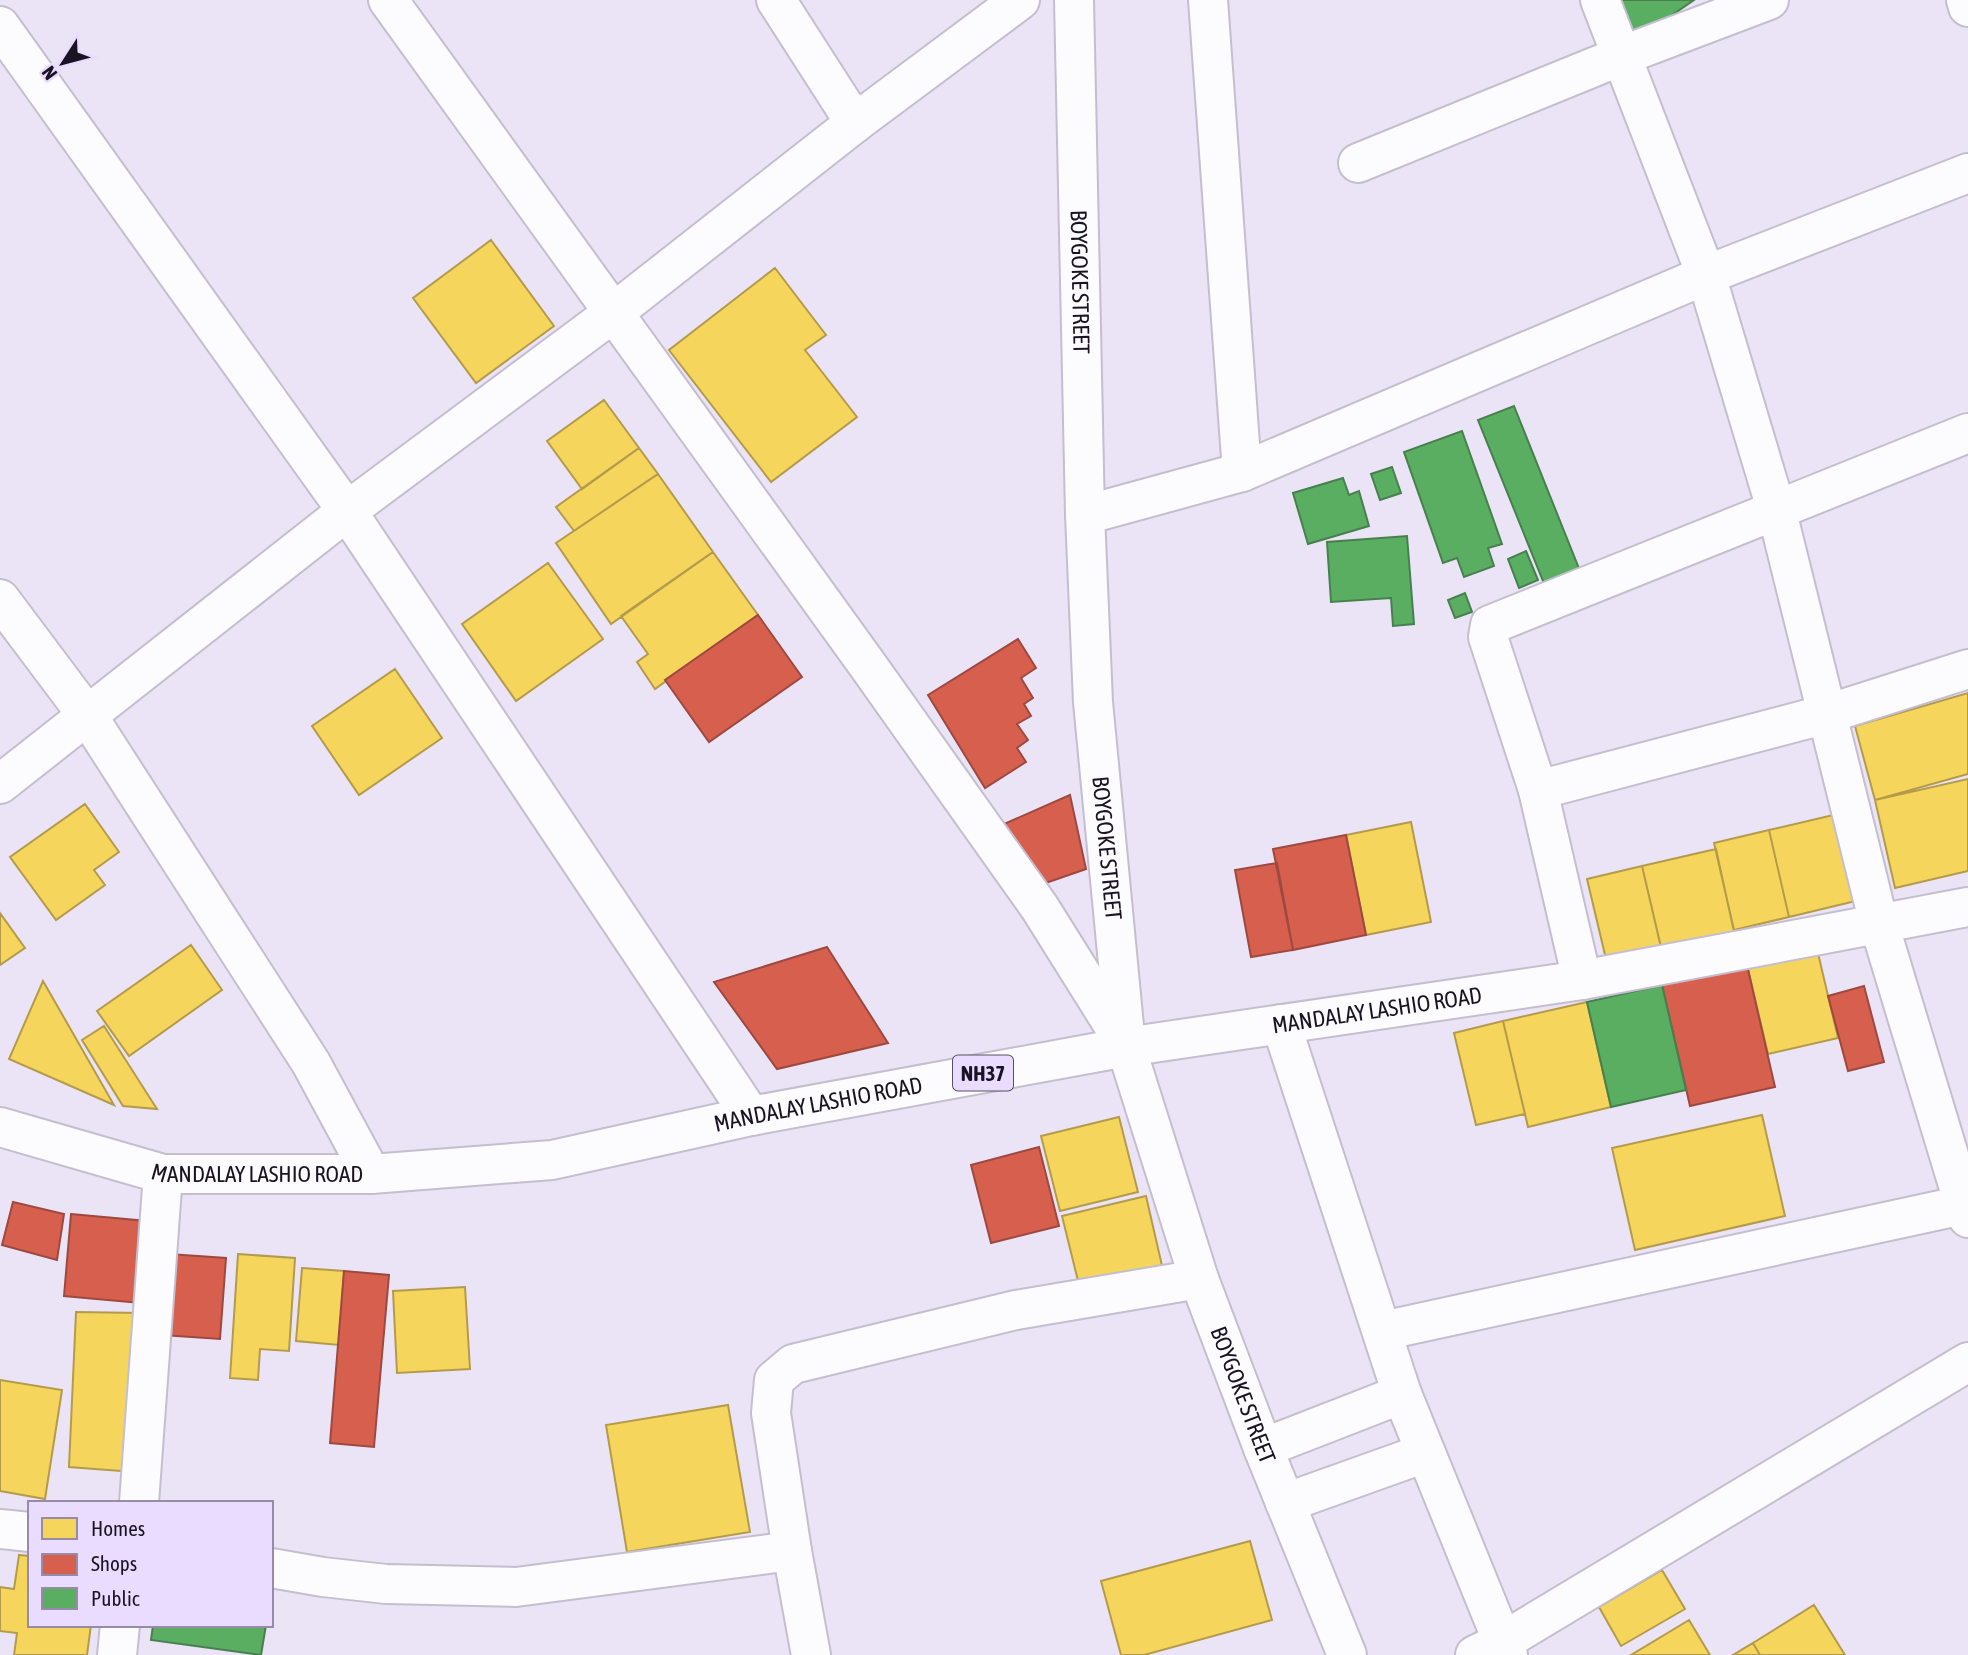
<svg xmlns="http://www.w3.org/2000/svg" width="1968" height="1655" viewBox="0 0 1968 1655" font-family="'Asap Condensed',sans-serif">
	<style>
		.homes { fill: #f6d55c; stroke: #b49b4b; stroke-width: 2 }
		.shops { fill: #d6604d; stroke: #9e4940; stroke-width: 2 }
		.public { fill: #5aae61; stroke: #47804e; stroke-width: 2 }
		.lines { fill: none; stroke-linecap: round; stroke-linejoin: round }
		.minor-casing { stroke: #c4bece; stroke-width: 42 }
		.highway-casing { stroke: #c4bece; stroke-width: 42 }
		.minor { stroke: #fcfbfe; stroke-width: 38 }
		.highway { stroke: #fcfbfe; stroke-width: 38 }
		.labels { text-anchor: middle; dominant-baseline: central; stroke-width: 7; stroke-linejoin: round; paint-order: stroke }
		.shield { fill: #e9dcff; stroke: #584f64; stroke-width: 2 }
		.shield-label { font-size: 21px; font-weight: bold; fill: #1a1322 }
		.street-label { font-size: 23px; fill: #1a1322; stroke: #e9dcff }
	</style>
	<rect width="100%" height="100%" fill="#ebe4f7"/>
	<!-- homes -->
	<path class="homes" d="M491,240L554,326L476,383L413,298Z
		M775,268L826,335L805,350L857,417L771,482L669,350Z
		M604,400L639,448L582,489L547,441Z
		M639,448L658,474L574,531L556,507Z
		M658,474L713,552L611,624L556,543Z
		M713,552L758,615L655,689L637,662L648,654L621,616Z
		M548,563L603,639L516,701L462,624Z
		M395,669L442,738L359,795L312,726Z
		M1968,693V774L1875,800L1855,726Z
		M1968,779V871L1895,888L1875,800Z
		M85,804L119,852L94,870L105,885L56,920L10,857Z
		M1842,813L1864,899L1789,917L1769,830Z
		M1411,822L1431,922L1366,935L1346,835Z
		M1769,830L1789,917L1734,930L1714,843Z
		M1716,849L1736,941L1663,956L1642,866Z
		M1642,866L1661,947L1606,959L1587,879Z
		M0,913L25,948L0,965Z
		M191,945L222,990L129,1056L97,1011Z
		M1817,949L1838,1038L1768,1054L1747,965Z
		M43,981L114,1105L9,1059Z
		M1587,1002L1611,1107L1528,1127L1503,1021Z
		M1503,1021L1525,1114L1476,1125L1454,1033Z
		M104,1026L157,1109L123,1106L82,1040Z
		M1762,1115L1785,1216L1635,1250L1612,1148Z
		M1119,1117L1138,1192L1060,1211L1041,1136Z
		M1146,1196L1163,1270L1080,1289L1062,1216Z
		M238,1254L295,1258L289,1351L260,1349L258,1380L230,1378Z
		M302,1268L344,1271L339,1345L296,1341Z
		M465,1287L470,1369L397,1373L393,1291Z
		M76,1312L141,1313L134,1472L69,1467Z
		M0,1380L62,1390L45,1499L0,1491Z
		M728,1405L750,1532L627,1552L606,1425Z
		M1250,1541L1272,1620L1144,1655H1121L1101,1581Z
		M19,1555L30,1556V1625H91L87,1655H14L17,1633L0,1631V1587L14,1589Z
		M1662,1570L1685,1609L1621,1646L1599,1607Z
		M1814,1605L1845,1655H1760L1753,1643Z
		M1689,1620L1710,1655H1631Z
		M1753,1643L1760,1655H1733Z"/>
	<!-- shops -->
	<path class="shops" d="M758,615L802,677L709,742L665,680Z
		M1018,639L1036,668L1021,678L1033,698L1024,704L1031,716L1017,724L1028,740L1017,748L1026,762L985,788L928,695Z
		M1070,795L1086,869L1037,886L1004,824Z
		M1346,835L1366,935L1293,950L1273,849Z
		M1277,863L1293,950L1251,957L1235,870Z
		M827,947L888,1043L777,1069L714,982Z
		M1747,965L1775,1087L1690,1106L1662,985Z
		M1864,986L1884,1062L1848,1071L1828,996Z
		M1039,1147L1059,1226L991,1243L971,1165Z
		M13,1202L64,1214L57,1260L2,1245Z
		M71,1214L147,1221L140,1303L64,1296Z
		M169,1254L226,1258L220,1339L163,1335Z
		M344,1271L389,1275L374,1447L330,1443Z"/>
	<!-- public -->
	<path class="public" d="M1617,0H1694L1633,42Z
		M1514,406L1580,571L1545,586L1478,420Z
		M1462,431L1502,544L1488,548L1494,566L1464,577L1457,558L1443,563L1404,452Z
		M1392,467L1401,493L1380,500L1371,474Z
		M1343,478L1349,495L1359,491L1369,526L1308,544L1293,493Z
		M1407,536L1414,624L1393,626L1391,598L1331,602L1327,542Z
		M1526,551L1538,580L1519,588L1508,559Z
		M1465,593L1472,612L1455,618L1448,600Z
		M1662,985L1686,1090L1611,1107L1587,1002Z
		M153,1625H266L261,1655L151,1640Z"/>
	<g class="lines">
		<defs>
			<g id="minor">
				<path d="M388,0L869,667L1040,908L1122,1039"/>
				<path d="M776,0L855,123"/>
				<path id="s1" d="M1074,0L1085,515L1093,702L1126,1047L1199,1279L1263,1448L1347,1655"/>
				<path d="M1208,0L1242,472"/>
				<path d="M1600,0L1706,275L1777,512L1879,924L1968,1218"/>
				<path d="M1966,0L1968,7"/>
				<path d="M0,26L347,511L751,1116"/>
				<path d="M1358,163L1621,56L1769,0"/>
				<path d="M1085,515L1242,472L1706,275L1968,173"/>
				<path d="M0,599L87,715L311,1063L371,1174"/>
				<path d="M0,784L347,511L613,313L855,123L1020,0"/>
				<path d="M1538,790L1827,714L1968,669"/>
				<path d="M1582,980L1538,790L1488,637L1490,625L1968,433"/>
				<path d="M1281,1024L1402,1394L1508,1655"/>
				<path d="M1382,1331L1963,1205"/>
				<path d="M1263,1448L1402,1394"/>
				<path d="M139,1503L163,1174"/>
				<path d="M1285,1503L1425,1453"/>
				<path d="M0,1529L30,1532"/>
				<path d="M271,1568L323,1577L386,1584L516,1587L792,1551"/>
				<path d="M117,1655L120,1625"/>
				<path d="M811,1655L792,1551L771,1413L774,1380L793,1364L1016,1310L1199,1279"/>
				<path d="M1475,1655L1502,1642L1968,1362"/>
			</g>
			<g id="highway">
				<path id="s2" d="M0,1127L163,1174H371L552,1160L751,1116L1126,1047L1582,980L1968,907"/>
			</g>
		</defs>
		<!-- minor casing -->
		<use href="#minor" class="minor-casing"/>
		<!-- highway casing -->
		<use href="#highway" class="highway-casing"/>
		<!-- minor -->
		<use href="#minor" class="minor"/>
		<!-- highway -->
		<use href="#highway" class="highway"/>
	</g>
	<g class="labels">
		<!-- shield labels -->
		<rect class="shield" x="953" y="1055.5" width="60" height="35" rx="5"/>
		<g class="shield-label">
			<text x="983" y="1073">NH37</text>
		</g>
		<!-- street labels -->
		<g class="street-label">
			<text stroke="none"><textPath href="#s1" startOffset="282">BOYGOKE STREET</textPath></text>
			<text stroke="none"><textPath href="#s1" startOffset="849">BOYGOKE STREET</textPath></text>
			<text stroke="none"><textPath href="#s2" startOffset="1398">MANDALAY LASHIO ROAD</textPath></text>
			<text stroke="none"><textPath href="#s2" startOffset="831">MANDALAY LASHIO ROAD</textPath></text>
			<text stroke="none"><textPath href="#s2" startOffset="264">MANDALAY LASHIO ROAD</textPath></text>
			<text stroke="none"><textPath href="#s1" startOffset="1416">BOYGOKE STREET</textPath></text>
		</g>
	</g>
	<!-- legend -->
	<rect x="28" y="1501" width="245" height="126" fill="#e9dcff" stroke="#968ca7" stroke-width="2"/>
	<rect x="42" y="1518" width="35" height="21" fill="#f6d55c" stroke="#968ca7" stroke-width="2"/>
	<text x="91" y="1536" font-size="21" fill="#1a1322">Homes</text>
	<rect x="42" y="1554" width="35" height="21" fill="#d6604d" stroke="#968ca7" stroke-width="2"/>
	<text x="91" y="1571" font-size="21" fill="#1a1322">Shops</text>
	<rect x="42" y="1588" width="35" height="21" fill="#5aae61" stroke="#968ca7" stroke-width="2"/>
	<text x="91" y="1606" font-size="21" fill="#1a1322">Public</text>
	<!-- north arrow -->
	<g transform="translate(63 63) rotate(234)" stroke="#e9dcff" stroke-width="5" paint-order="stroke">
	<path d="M0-5L12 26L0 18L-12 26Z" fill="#1a1322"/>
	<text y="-10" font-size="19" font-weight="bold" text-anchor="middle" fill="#1a1322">N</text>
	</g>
</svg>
